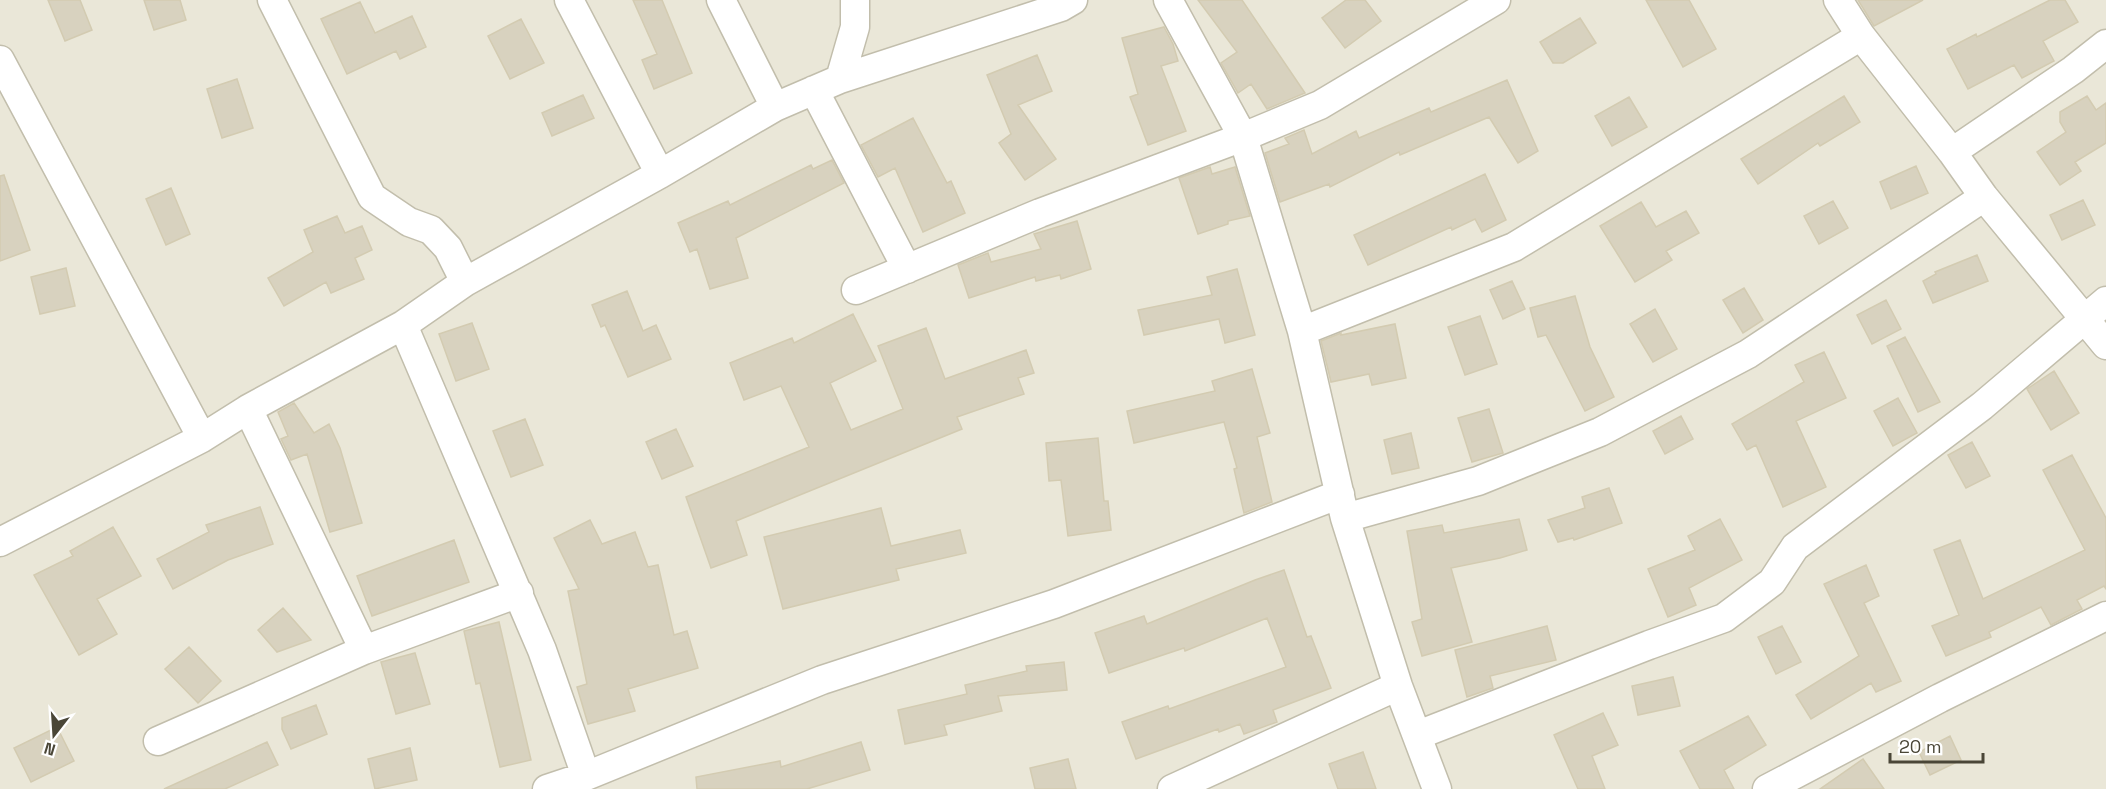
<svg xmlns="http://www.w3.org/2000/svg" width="2106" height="789" viewBox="0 0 2106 789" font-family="'Space Grotesk',sans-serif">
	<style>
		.residential { fill: #eae7d8 }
		.building { fill: #d8d2bf; stroke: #d3cbb1; stroke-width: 1.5 }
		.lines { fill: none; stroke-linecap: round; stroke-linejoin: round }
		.street-casing { stroke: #c2beac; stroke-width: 31 }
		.street { stroke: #fff; stroke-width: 28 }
	</style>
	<rect width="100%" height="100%" fill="#f6f4ea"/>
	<!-- residential -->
	<path class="residential" d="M0,0H2106V789H0Z"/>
	<!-- building -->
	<path class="building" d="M48,0H80L92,30L65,41Z
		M144,0H180L186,20L154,30Z
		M633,0H662L692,73L654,89L642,60L657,54Z
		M1198,0H1242L1305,93L1267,109L1251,84L1238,93L1221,63L1237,52Z
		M1346,0H1365L1381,21L1345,48L1322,18Z
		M1646,0H1689L1716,49L1683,67Z
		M1858,0H1923L1874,26Z
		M2050,0H2065L2078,22L2043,41L2054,61L2022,78L2014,65L1968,89L1947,49L1976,34L1977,37Z
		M360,2L375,33L412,16L426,47L400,59L396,51L347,74L321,19Z
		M1580,18L1596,43L1563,63H1553L1540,42Z
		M521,19L544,63L510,79L488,36Z
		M1164,27L1173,44L1178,61L1161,66L1186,131L1148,145L1130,97L1138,94L1122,38Z
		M1037,55L1052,91L1018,105L1056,159L1025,180L999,143L1011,134L987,75Z
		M237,79L253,128L222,138L207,89Z
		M1507,80L1538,151L1518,163L1489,117L1400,155L1399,152L1330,187L1329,184L1280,202L1265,153L1289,144L1285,138L1304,130L1312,154L1356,131L1359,138L1429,108L1431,112Z
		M583,95L594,118L552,136L542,113Z
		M1844,96L1860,122L1820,146L1818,143L1758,184L1741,159Z
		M2087,96L2096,110L2106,103V143L2075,162L2081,171L2060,185L2037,152L2066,132L2060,122V112Z
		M1629,97L1647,127L1612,146L1595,116Z
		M913,118L947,183L951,181L965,213L923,232L895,168L878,177L861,145Z
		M832,160L844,183L736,238L748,278L710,289L697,249L690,252L678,223L728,201L730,205L811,165L813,169Z
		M1916,166L1928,193L1891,209L1880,182Z
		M1210,167L1212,174L1235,167L1250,216L1228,221V224L1198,234L1179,178Z
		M1485,174L1506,220L1482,232L1475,219L1452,230L1451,227L1368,265L1354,235Z
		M4,175L30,250L0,261V176Z
		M171,188L190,234L166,245L146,199Z
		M2083,200L2095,225L2062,240L2050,215Z
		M1833,201L1848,228L1819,244L1804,216Z
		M1641,202L1656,227L1686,211L1699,233L1666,251L1672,260L1635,282L1600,226Z
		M337,216L345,233L362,226L372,250L355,258L364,279L331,293L326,282L284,306L268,278L313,252L304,230Z
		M1077,221L1091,269L1061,279L1060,275L1036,281L1035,277L969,298L958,265L988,253L991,262L1041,249L1034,234Z
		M1977,255L1988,281L1933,303L1923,281L1936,274L1935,272Z
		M66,268L75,306L40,314L31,277Z
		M1237,269L1255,335L1225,343L1219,319L1144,335L1138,310L1212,295L1207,277Z
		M1512,281L1525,309L1503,319L1490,290Z
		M1744,288L1763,320L1743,333L1723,300Z
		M627,291L643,331L656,325L671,359L628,377L605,325L601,327L592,305Z
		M1575,296L1590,347L1614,397L1585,411L1546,335L1538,337L1530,308Z
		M1886,300L1901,329L1872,344L1857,315Z
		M1655,309L1677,349L1653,362L1630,324Z
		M853,314L876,361L830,383L851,430L903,409L878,346L926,328L945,379L1026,350L1034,373L1018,378L1024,394L957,417L962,429L736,521L747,555L711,568L686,497L809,447L781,386L744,400L730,363L792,338L794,343Z
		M1480,316L1497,364L1465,375L1448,327Z
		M472,323L489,369L456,381L439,334Z
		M1395,324L1406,378L1372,385L1369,374L1331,382L1321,341L1341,333V335Z
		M1905,337L1940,402L1918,412L1887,346Z
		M1824,352L1846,398L1796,421L1826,487L1783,507L1756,445L1747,450L1732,424L1804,382L1795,365Z
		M1252,369L1270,433L1257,437L1272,502L1244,513L1234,469L1237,468L1224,422L1134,443L1127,411L1215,391L1212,381Z
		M2054,371L2079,413L2051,430L2027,389Z
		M1898,398L1917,433L1893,446L1874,411Z
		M294,403L314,433L329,424L340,448L362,523L330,532L307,454L291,460L281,439L288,436L278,412Z
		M1489,409L1503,453L1472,462L1458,418Z
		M1681,416L1693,439L1665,454L1653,431Z
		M525,419L543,465L511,477L493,431Z
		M676,429L693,466L662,479L646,442Z
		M1411,433L1419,468L1392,474L1384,440Z
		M1098,438L1104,501H1108L1111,530L1068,536L1061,480L1049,481L1046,443Z
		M1972,442L1990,476L1966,488L1948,455Z
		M2072,455L2106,518V589L2104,586L2077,600L2082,609L2051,625L2041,607L1989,632L1991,637L1946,656L1932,626L1959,615L1934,550L1960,540L1983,599L2085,550L2043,470Z
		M1609,488L1622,523L1574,540L1573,538L1558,542L1548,520L1585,508L1582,497Z
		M260,507L273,544L228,560L173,589L157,559L209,532L206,525Z
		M881,508L891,546L960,530L966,553L896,569L899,580L783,609L764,537Z
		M1519,519L1527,550L1500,558L1451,568L1472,642L1422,656L1412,622L1422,619L1407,531L1442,525L1444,533Z
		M1720,519L1742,560L1689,588L1696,605L1668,617L1648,569L1695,550L1688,536Z
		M590,520L602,544L635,532L648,567L658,565L674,635L687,631L698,668L628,689L635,711L588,724L577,687L587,684L568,591L579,589L554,538Z
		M113,527L141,576L97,599L117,634L79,655L34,575L73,556L70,551Z
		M454,540L469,582L372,616L357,576Z
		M1866,565L1879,596L1864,603L1901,681L1876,692L1871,683L1811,719L1796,695L1859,656L1824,584Z
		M1284,570L1307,637L1311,636L1331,688L1273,710L1277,722L1244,734L1240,724L1219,732L1218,729L1136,759L1122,722L1168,706L1169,709L1286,667L1267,618L1185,651L1184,648L1109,673L1095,633L1144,616L1147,624L1255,580Z
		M283,608L311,640L277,652L258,630Z
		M499,622L531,760L500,767L480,683L476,684L464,631Z
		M1547,626L1556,660L1490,676L1493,688L1467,697L1455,650Z
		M1782,626L1801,662L1776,674L1758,637Z
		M189,647L221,681L198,703L165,669Z
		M415,653L430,704L396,714L381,662Z
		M1064,662L1067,690L998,696L1002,711L944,725L947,735L905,744L898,710L967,694L965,685L1027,671L1026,666Z
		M1673,677L1680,706L1638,715L1632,686Z
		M316,705L327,734L291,749L282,729V718Z
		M1603,713L1618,745L1592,756L1605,789H1578L1554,735Z
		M1748,716L1766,745L1724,770L1734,789H1700L1680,751Z
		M57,727L74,761L31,782L14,748Z
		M1950,736L1961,760L1930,775L1919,752Z
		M267,742L278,765L225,789H164Z
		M861,742L870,770L807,789H697L696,777L780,761L781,767Z
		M410,748L417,780L375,789L368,759Z
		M1363,752L1376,789H1338L1329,764Z
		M1068,759L1076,789H1035L1030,768Z
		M1863,759L1884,789H1820Z"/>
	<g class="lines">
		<defs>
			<path id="street" d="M272,0L372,197L409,222L431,230L448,248L465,282
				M569,0L660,174
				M721,0L775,107
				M1168,0L1243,137L1302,331L1345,518L1398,686L1437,789
				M1838,0L1861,36L1952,152L1984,197L2106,345
				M0,60L202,438
				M840,79L855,27V0
				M814,90L907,269
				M1952,152L2073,70L2106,44
				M856,290L1040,213L1243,137L1320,105L1496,0
				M403,325L542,650L586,776
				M1302,331L1514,247L1861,36
				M248,409L364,650
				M1345,518L1478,481L1600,432L1748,354L1984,197
				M0,542L202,438L248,409L403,325L465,282L660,174L775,107L840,79L1061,7L1073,0
				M1418,735L1649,645L1724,618L1772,582L1795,547L1982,406L2106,301
				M158,741L364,650L519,593
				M547,789L586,776L822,680L1054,604L1340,494
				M1172,789L1398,686
				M1767,789L1940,698L2106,616"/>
		</defs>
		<!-- street casing -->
		<use href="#street" class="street-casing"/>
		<!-- street -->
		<use href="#street" class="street"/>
	</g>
	<!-- north arrow -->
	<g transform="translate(54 735) rotate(197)" stroke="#ffffff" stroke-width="4.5" paint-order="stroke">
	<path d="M0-4.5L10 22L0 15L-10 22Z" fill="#4a4637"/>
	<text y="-9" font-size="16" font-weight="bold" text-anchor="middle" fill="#4a4637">N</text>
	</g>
	<!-- scale -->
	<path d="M1890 753v9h93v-9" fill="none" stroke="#4a4637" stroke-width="3"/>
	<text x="1899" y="753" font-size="18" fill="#4a4637" stroke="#ffffff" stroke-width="4.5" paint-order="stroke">20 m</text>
</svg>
